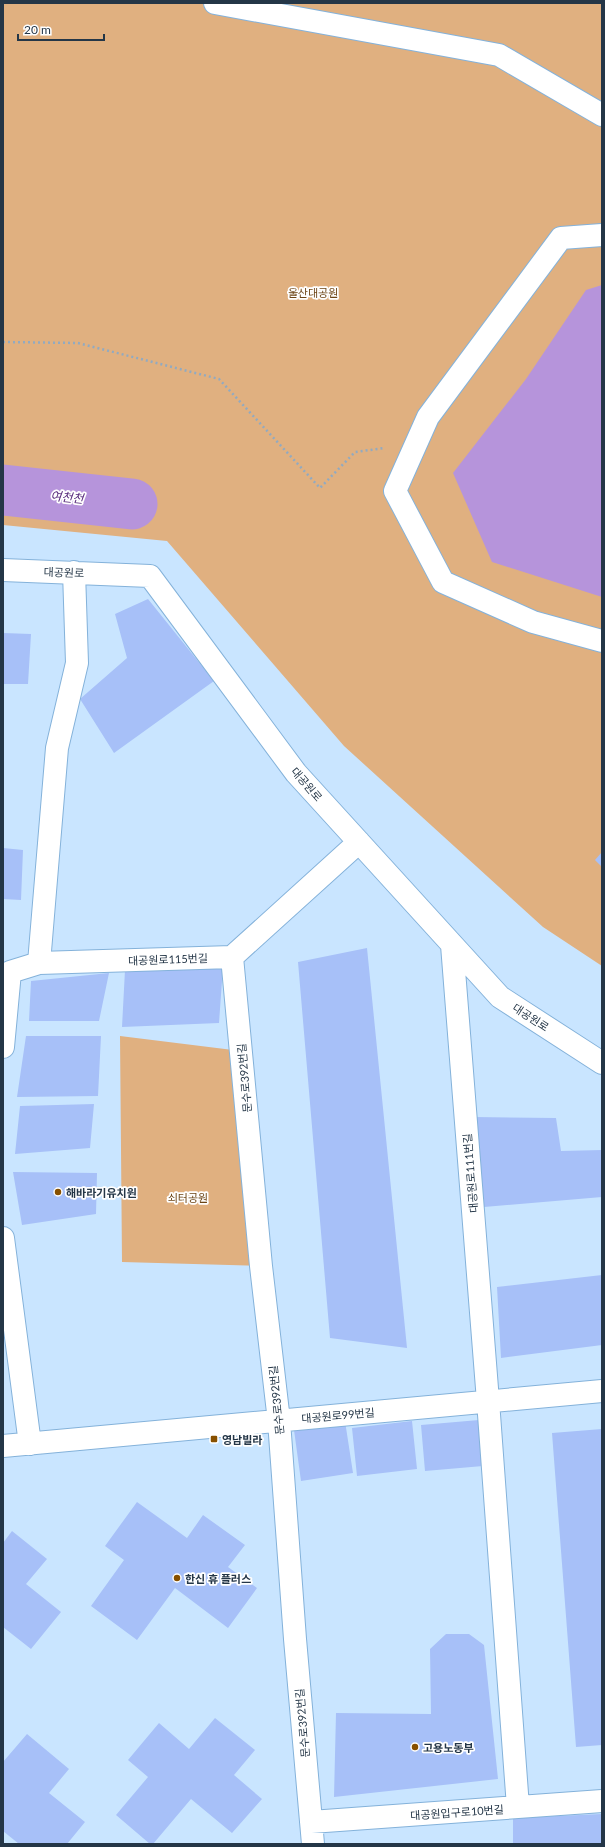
<svg xmlns="http://www.w3.org/2000/svg" width="605" height="1847" viewBox="0 0 605 1847" font-family="Lato,'Noto Sans KR',sans-serif">
	<style>
		.green { fill: #e0b080 }
		.water { fill: #b694db }
		.lines { fill: none; stroke-linecap: round; stroke-linejoin: round }
		.river { stroke: #b694db; stroke-width: 51 }
		.building { fill: #a7c0f8 }
		.minor-casing { stroke: #84b2da; stroke-width: 24 }
		.path { stroke: #91aac1; stroke-width: 2.5; stroke-dasharray: 2 3; stroke-linecap: butt }
		.minor { stroke: #fff; stroke-width: 22 }
		.poi-dot { fill: #875000; stroke: #fff; stroke-width: 1.5 }
		.labels { text-anchor: middle; dominant-baseline: central; stroke-width: 3.5; stroke-linejoin: round; paint-order: stroke }
		.park-label { font-size: 11px; fill: #6d4516; stroke: #fff }
		.street-label { font-size: 11px; fill: #243647; stroke: #fff }
		.poi-label { font-size: 11px; font-weight: bold; fill: #243647; stroke: #fff; text-anchor: start }
		.water-label { font-size: 12px; font-style: italic; fill: #542779; stroke: #fff }
	</style>
	<rect width="100%" height="100%" fill="#c9e5ff"/>
	<!-- green -->
	<path class="green" d="M3,3H602V966L543,927L344,746L167,541L3,525Z
		M120,1036L241,1051L261,1266L122,1262Z"/>
	<!-- water -->
	<path class="water" d="M602,285V597L492,562L453,473L526,379L586,290Z"/>
	<g class="lines">
		<!-- river -->
		<path class="river" d="M3,490L132,504"/>
	</g>
	<!-- building -->
	<path class="building" d="M148,599L214,681L114,753L80,699L127,658L115,614Z
		M3,633L31,634L28,684H3Z
		M3,848L23,850L21,900L3,899Z
		M602,852V867L595,860Z
		M367,948L407,1348L330,1338L298,962Z
		M223,967L219,1023L122,1027L125,970Z
		M109,973L99,1021H29L31,981Z
		M26,1036H101L98,1096L17,1097Z
		M94,1104L90,1148L15,1154L20,1106Z
		M474,1117L556,1118L561,1151L602,1150V1197L484,1207Z
		M13,1172L97,1173L96,1214L22,1225Z
		M602,1275V1345L501,1358L497,1287Z
		M479,1420L483,1466L425,1471L421,1425Z
		M345,1421L353,1473L301,1481L294,1430Z
		M412,1421L417,1469L357,1476L352,1428Z
		M602,1429V1745L576,1747L552,1433Z
		M137,1502L187,1538L203,1515L245,1545L228,1567L257,1588L228,1628L175,1588L137,1640L91,1606L124,1560L105,1546Z
		M12,1531L47,1559L26,1584L61,1612L31,1649L3,1627V1543Z
		M446,1634H469L484,1645L498,1779L334,1797L336,1713L431,1714L430,1649Z
		M215,1718L255,1750L234,1775L262,1799L232,1833L191,1799L153,1844H150L116,1815L148,1777L128,1760L159,1723L189,1749Z
		M27,1734L69,1769L49,1793L85,1822L67,1844H19L3,1831V1762Z
		M602,1814V1844H513V1818Z"/>
	<g class="lines">
		<defs>
			<path id="minor" d="M215,3L499,55L602,115
				M602,235L561,238L428,417L395,491L443,582L533,622L602,641
				M3,570L150,576L296,773L500,997L602,1063
				M452,945L488,1401L518,1807
				M232,957L261,1266L279,1421L295,1639L313,1844
				M39,963L57,748L77,663L74,572
				M3,1047L10,972L39,963L232,957L359,842
				M3,1238L30,1444
				M3,1446L602,1391
				M311,1822L602,1801"/>
		</defs>
		<!-- minor casing -->
		<use href="#minor" class="minor-casing"/>
		<!-- path -->
		<path class="path" d="M3,342L78,343L219,379L320,488L355,452L385,448"/>
		<!-- minor -->
		<use href="#minor" class="minor"/>
	</g>
	<!-- markers -->
	<g class="poi-dot">
		<circle cx="58" cy="1192" r="4"/>
		<rect x="210" y="1435" width="8" height="8" rx="2"/>
		<circle cx="177" cy="1578" r="4"/>
		<circle cx="415" cy="1747" r="4"/>
	</g>
	<g class="labels">
		<!-- park labels -->
		<g class="park-label">
			<text x="313" y="292">울산대공원</text>
			<text x="188" y="1197">쇠터공원</text>
		</g>
		<!-- street labels -->
		<g class="street-label">
			<text transform="translate(64 572) rotate(2)">대공원로</text>
			<text transform="translate(307 784) rotate(49)">대공원로</text>
			<text transform="translate(168 959) rotate(-2)">대공원로115번길</text>
			<text transform="translate(531 1017) rotate(33)">대공원로</text>
			<text transform="translate(244 1078) rotate(-95)">문수로392번길</text>
			<text transform="translate(470 1173) rotate(-95)">대공원로111번길</text>
			<text transform="translate(276 1400) rotate(-96)">문수로392번길</text>
			<text transform="translate(338 1415) rotate(-5)">대공원로99번길</text>
			<text transform="translate(302 1723) rotate(-95)">문수로392번길</text>
			<text transform="translate(457 1812) rotate(-4)">대공원입구로10번길</text>
		</g>
		<!-- poi labels -->
		<g class="poi-label">
			<text x="66" y="1192">해바라기유치원</text>
			<text x="222" y="1439">영남빌라</text>
			<text x="185" y="1578">한신 휴 플러스</text>
			<text x="423" y="1747">고용노동부</text>
		</g>
		<!-- water labels -->
		<g class="water-label">
			<text transform="translate(67 497) rotate(6)">여천천</text>
		</g>
	</g>
	<!-- border -->
	<rect width="605" height="1847" fill="none" stroke="#243647" stroke-width="8"/>
	<!-- scale -->
	<path d="M18 34v6h86v-6" fill="none" stroke="#243647" stroke-width="2"/>
	<text x="24" y="34" font-size="12" fill="#243647" stroke="#ffffff" stroke-width="3" paint-order="stroke">20 m</text>
</svg>
